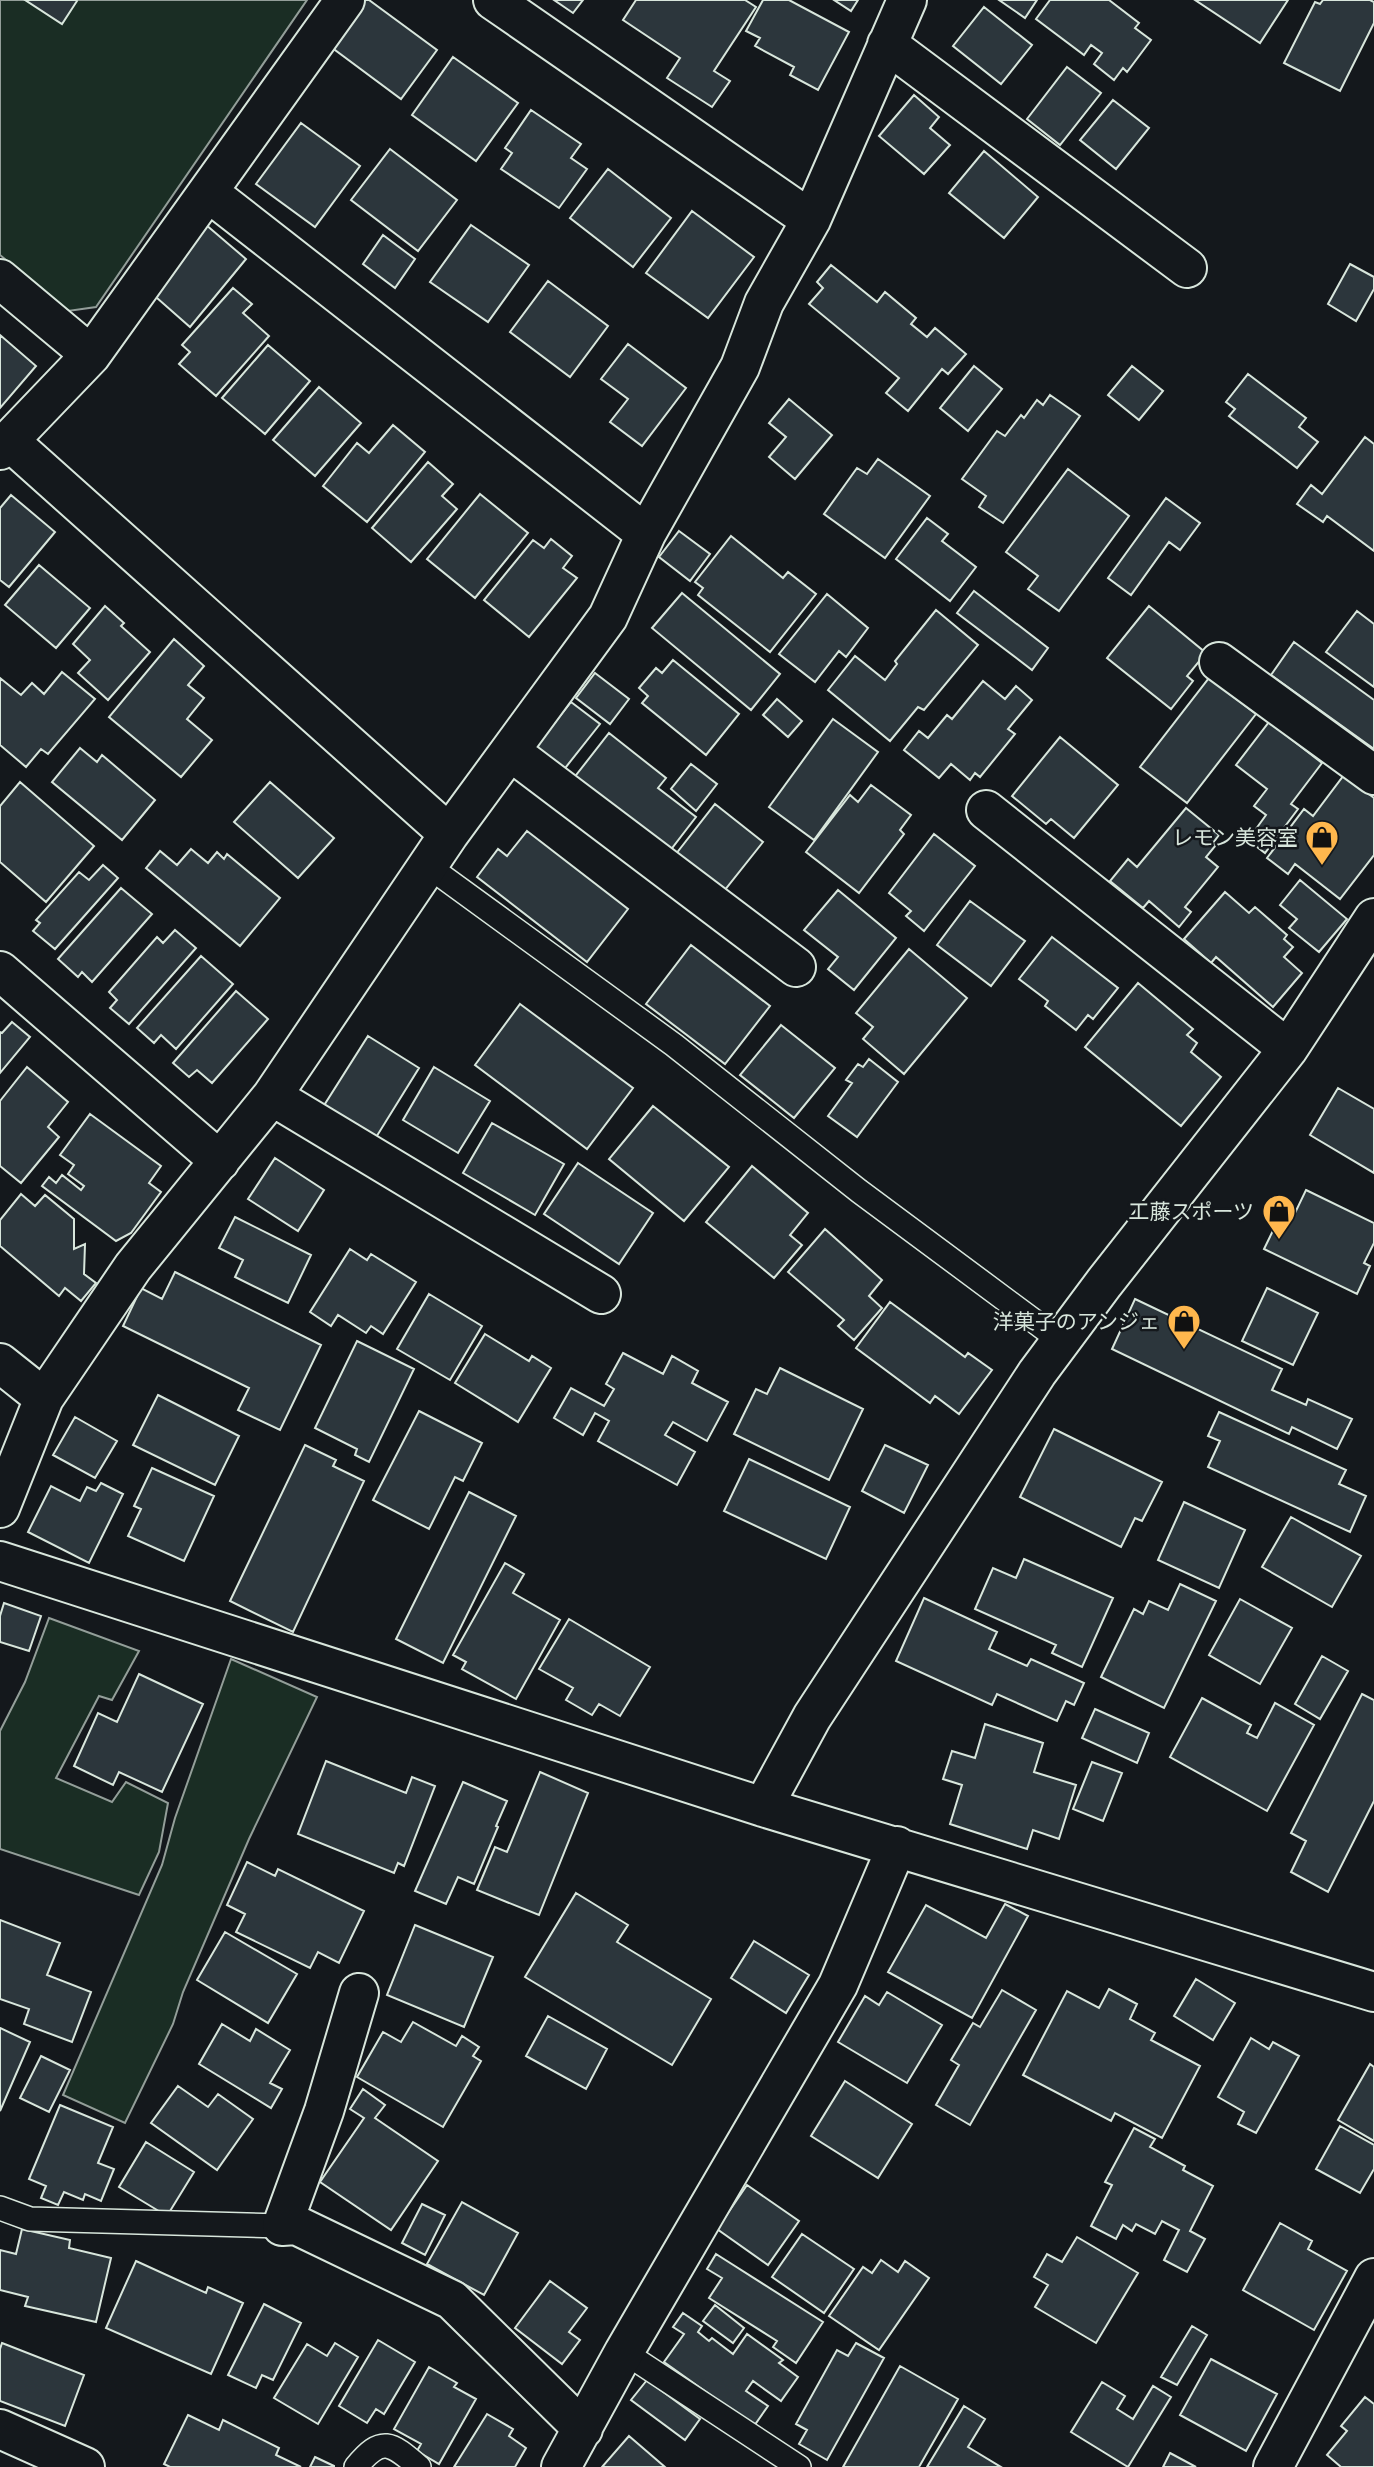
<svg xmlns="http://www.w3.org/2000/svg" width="1374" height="2467" viewBox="0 0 1374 2467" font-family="'PT Sans','Noto Sans JP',sans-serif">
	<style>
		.green { fill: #1a2d24; stroke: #939e99; stroke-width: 2 }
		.building { fill: #2c363c; stroke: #d8e6dc; stroke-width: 2 }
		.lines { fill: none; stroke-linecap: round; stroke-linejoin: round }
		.service-casing { stroke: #d8e6dc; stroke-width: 26 }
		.minor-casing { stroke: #d8e6dc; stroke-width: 42 }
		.service { stroke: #14181c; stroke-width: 23 }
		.minor { stroke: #14181c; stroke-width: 38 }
		.labels { text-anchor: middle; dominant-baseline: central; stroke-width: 5; stroke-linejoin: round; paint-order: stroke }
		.poi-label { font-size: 21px; fill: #d8e6dc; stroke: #14181c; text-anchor: end }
	</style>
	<rect width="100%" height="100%" fill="#14181c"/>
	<!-- green -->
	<path class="green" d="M0,0H307L96,307L68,311L0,255Z
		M49,1618L139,1651L112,1700L99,1696L56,1778L112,1802L126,1782L168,1803L159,1852L139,1895L0,1849V1731L25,1682Z
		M231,1659L317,1697L249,1839L183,1992L173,2024L125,2123L63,2095L162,1865L175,1818Z"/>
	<!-- building -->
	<path class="building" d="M25,0H76L77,1L62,24Z
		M365,0H369L437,50L401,99L331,47Z
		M554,0H583L573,13Z
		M636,0H745L756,7L714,71L730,81L712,107L667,78L680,58L623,20Z
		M763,0H789L849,32L818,90L790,75L794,67L755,46L760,38L746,31Z
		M834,0H858L851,11Z
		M999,0H1037L1025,18Z
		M1050,0H1109L1139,23L1135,28L1151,40L1127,72L1123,68L1114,80L1094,64L1102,53L1091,45L1084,55L1036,19Z
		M1195,0H1288L1260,43Z
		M1323,0H1370L1374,2V23L1340,91L1284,63L1315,2L1320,4Z
		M984,7L1032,45L1001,84L953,46Z
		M453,57L518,103L476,161L412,115Z
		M1067,67L1101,93L1060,145L1027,119Z
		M914,95L939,117L930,128L950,145L924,174L879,136Z
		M1113,100L1149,128L1116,169L1080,140Z
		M531,110L581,144L571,158L587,169L559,208L501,169L512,153L505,148Z
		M301,123L360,166L315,227L256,184Z
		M390,149L457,200L418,251L351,200Z
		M984,151L1038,197L1004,238L949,193Z
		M608,169L671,218L633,267L570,218Z
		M692,211L754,257L708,318L646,273Z
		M205,224L246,259L190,327L149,291Z
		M471,225L529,265L488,322L430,282Z
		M383,235L415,259L395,288L363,264Z
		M1350,264L1374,277V289L1356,321L1328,304Z
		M831,265L877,302L885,292L916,318L911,324L927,337L935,328L966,354L948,374L942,369L908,411L886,393L899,378L809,304L823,288L817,282Z
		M548,281L608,326L570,377L510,332Z
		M233,288L252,304L243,313L269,336L216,396L179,364L190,352L182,345Z
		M0,335L36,366L0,408Z
		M628,344L686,388L642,446L610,422L628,399L601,379Z
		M268,345L310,381L265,434L222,398Z
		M974,366L1002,389L968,431L940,408Z
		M1132,366L1163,391L1139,420L1108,395Z
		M1248,374L1306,418L1299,427L1318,442L1297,468L1229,416L1235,409L1226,402Z
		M319,387L361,423L315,476L273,440Z
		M1050,395L1080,416L1003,523L979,507L986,496L962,479L997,431L1005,436L1021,415L1024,418L1037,400L1043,405Z
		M789,399L832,435L795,479L769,457L786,437L769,423Z
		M393,425L425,452L367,522L323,486L357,443L369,453Z
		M1365,437L1374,444V551L1327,516L1323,522L1297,504L1311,485L1322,494Z
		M878,459L930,496L885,558L824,514L857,468L867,474Z
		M428,462L453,484L442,496L457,509L411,562L372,528Z
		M1068,469L1129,516L1059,611L1028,589L1038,576L1006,552Z
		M480,494L528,533L475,598L427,559Z
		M11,495L55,532L9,587L0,580V508Z
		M1166,498L1200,523L1180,550L1169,542L1131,595L1108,578Z
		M927,518L948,534L942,541L976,567L950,601L896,559Z
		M679,531L710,554L690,581L659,557Z
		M731,536L783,578L788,572L816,594L770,652L698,595L703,588L695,582Z
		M551,539L572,556L563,568L577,578L529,637L484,600L533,540L544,548Z
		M39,565L90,608L56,648L5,605Z
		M974,591L1048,648L1032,670L957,613Z
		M682,593L780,674L751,710L652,628Z
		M827,594L868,628L846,657L839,651L815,682L779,654Z
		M105,606L124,623L121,626L150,652L108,700L78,673L90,660L73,644Z
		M1149,606L1206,653L1187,676L1193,681L1171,709L1107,658Z
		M936,610L978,645L924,710L918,707L890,741L828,690L855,656L885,680L897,664L895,661Z
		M1357,611L1374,624V687L1326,652Z
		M174,639L204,666L188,685L204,698L187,719L212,740L181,777L109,717Z
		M1294,642L1374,700V749L1271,675Z
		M673,660L739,714L706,755L642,703L648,696L639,688L656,668L662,673Z
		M62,672L95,699L48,754L41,749L26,767L0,745V678L21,695L32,683L44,694Z
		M595,673L629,699L610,724L576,698Z
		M1209,678L1256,714L1187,803L1140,767Z
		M983,681L1005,699L1016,686L1032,700L1008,729L1015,734L980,777L975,773L970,780L951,764L939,778L904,750L919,731L928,738L947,715L952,719Z
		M777,699L802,721L788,737L763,715Z
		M571,702L600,724L562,772L534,749Z
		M833,719L878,752L814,840L769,807Z
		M1269,722L1322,763L1291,804L1298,809L1265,853L1248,840L1266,815L1254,806L1267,789L1236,765Z
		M609,733L666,778L658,788L696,817L669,852L573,779Z
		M1060,737L1118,785L1074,838L1051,819L1046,824L1012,796Z
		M80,748L97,762L102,755L155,800L122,840L52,782Z
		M691,764L717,784L696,811L671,789Z
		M1344,775L1374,798V855L1340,899L1295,864L1288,874L1267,858L1304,809L1313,816Z
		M20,782L94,846L46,902L0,862V806Z
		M270,782L334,838L298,878L234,822Z
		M871,785L911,815L900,830L904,834L859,893L806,852L850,795L858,802Z
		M715,804L763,842L720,896L672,859Z
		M1186,808L1219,835L1213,843L1216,845L1206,857L1218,867L1185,907L1191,912L1179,927L1149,901L1143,908L1110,881L1128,859L1137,867Z
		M527,831L628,909L587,962L477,877L498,849L507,856Z
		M934,834L975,866L924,931L906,916L911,911L889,893Z
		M191,849L208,863L217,852L224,859L227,854L280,898L240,946L146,868L160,851L177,865Z
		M103,865L118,878L55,949L33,931L40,923L36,920L79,872L89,880Z
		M1300,880L1347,919L1319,952L1289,928L1297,919L1280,905Z
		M121,888L152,914L92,982L82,972L78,977L58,959Z
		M838,890L896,938L854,990L828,969L838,957L804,930Z
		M1225,892L1249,913L1255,907L1287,935L1284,939L1293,947L1284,957L1302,973L1273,1007L1216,957L1211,963L1184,939Z
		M970,901L1025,941L991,986L937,945Z
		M175,930L196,948L129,1024L110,1008L117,1000L109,992L157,937L163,943Z
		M1052,937L1118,988L1093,1019L1088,1015L1076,1030L1045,1006L1048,1001L1019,979Z
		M691,945L770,1006L725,1064L646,1004Z
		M909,949L967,998L904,1074L863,1039L873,1027L856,1013Z
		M201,956L233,984L176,1049L161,1035L154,1043L137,1028Z
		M1138,983L1193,1029L1187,1035L1197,1043L1191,1052L1221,1077L1181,1126L1085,1047Z
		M236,991L268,1019L212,1083L197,1070L189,1077L173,1063Z
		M520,1004L633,1088L587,1149L475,1065Z
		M12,1022L30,1037L0,1073V1032L2,1033Z
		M781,1025L835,1068L794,1118L740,1075Z
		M368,1036L419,1068L375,1139L323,1107Z
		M869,1059L898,1082L857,1137L828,1116L852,1083L846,1080L858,1064L863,1067Z
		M27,1067L68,1102L48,1127L59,1137L21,1183L0,1166V1101Z
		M434,1067L490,1101L458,1153L403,1120Z
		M1338,1088L1374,1109V1173L1310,1135Z
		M653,1106L729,1167L684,1221L609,1159Z
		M90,1114L161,1166L149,1183L161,1192L131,1233L116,1241L42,1186L49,1177L56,1183L62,1175L81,1190L84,1186L68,1174L74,1165L60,1155Z
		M492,1123L564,1164L535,1215L463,1173Z
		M275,1158L324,1190L298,1231L248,1199Z
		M578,1163L653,1213L619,1264L544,1214Z
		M752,1166L808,1213L790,1235L802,1245L774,1278L706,1222Z
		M1306,1190L1374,1223V1243L1364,1263L1370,1266L1357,1294L1264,1249L1284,1208L1295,1213Z
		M21,1194L35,1206L45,1195L74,1219V1249L85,1244L84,1274L96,1283L81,1301L65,1288L59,1296L0,1246V1220Z
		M235,1217L311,1255L288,1303L235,1277L243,1260L219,1248Z
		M825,1229L882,1280L869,1296L882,1308L854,1340L838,1326L844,1320L788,1272Z
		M350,1249L367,1260L371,1254L416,1282L383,1334L371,1326L366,1333L338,1315L331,1326L310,1312Z
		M175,1272L321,1345L280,1430L238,1410L249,1388L123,1326L141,1288L162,1299Z
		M1267,1288L1318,1313L1293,1365L1242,1341Z
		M429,1294L482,1326L450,1380L397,1349Z
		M1135,1299L1282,1369L1272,1390L1306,1405L1308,1399L1352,1419L1337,1449L1292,1427L1289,1434L1112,1349Z
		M890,1302L965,1357L968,1353L992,1370L959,1414L935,1396L930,1403L856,1348Z
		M485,1334L529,1361L532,1356L551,1368L518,1422L455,1383Z
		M357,1341L414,1369L369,1462L355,1455L357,1449L315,1428Z
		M623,1353L663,1374L672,1356L698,1371L692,1383L728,1402L707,1441L673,1422L665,1435L695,1452L677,1485L598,1441L609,1421L595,1413L583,1435L554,1418L571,1388L604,1406L614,1389L606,1384Z
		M780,1368L863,1409L829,1480L734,1434L756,1389L767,1394Z
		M158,1395L239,1436L215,1485L133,1445Z
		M419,1411L482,1443L463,1481L455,1477L429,1529L373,1500Z
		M1219,1412L1346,1470L1339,1484L1366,1496L1350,1532L1208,1467L1220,1441L1208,1436Z
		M75,1417L117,1441L95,1478L53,1455Z
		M1054,1429L1162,1482L1142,1521L1135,1518L1121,1547L1020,1497Z
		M305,1445L336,1460L333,1466L364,1481L293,1632L230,1601Z
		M885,1445L928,1465L904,1513L862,1491Z
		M749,1459L850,1507L826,1559L724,1511Z
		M152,1468L214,1496L184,1561L128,1536L141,1509L134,1506Z
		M101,1483L123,1494L89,1563L28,1532L51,1486L80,1501L87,1487L96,1491Z
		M469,1492L516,1516L443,1663L396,1639Z
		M1184,1502L1245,1530L1219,1588L1158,1560Z
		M1291,1517L1361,1556L1332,1607L1262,1567Z
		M1024,1559L1113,1598L1082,1667L1052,1653L1056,1645L975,1609L993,1568L1016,1578Z
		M505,1563L524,1574L513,1593L560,1620L516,1699L462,1669L466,1662L453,1655Z
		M1180,1584L1216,1601L1164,1708L1101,1677L1134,1609L1143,1614L1149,1601L1168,1610Z
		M924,1598L997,1632L989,1649L1027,1666L1031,1659L1084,1683L1074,1705L1066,1701L1057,1721L997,1694L992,1705L896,1661Z
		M1240,1599L1292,1628L1260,1684L1209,1655Z
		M4,1603L41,1616L29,1651L0,1642V1616Z
		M569,1619L650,1667L620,1716L599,1704L592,1715L566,1700L573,1688L539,1669Z
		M1322,1656L1348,1671L1320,1719L1295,1704Z
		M139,1674L203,1704L162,1792L119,1772L113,1785L74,1766L98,1713L117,1722Z
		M1362,1694L1374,1700V1801L1328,1892L1291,1872L1306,1841L1291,1833Z
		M1202,1698L1251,1725L1247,1733L1257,1738L1275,1703L1314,1725L1267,1811L1170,1757Z
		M1095,1709L1149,1733L1137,1763L1082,1738Z
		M985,1724L1043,1743L1034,1772L1076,1785L1059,1839L1033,1830L1027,1849L950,1824L962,1785L943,1779L952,1751L975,1758Z
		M326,1761L406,1793L412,1777L435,1786L404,1866L398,1863L394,1873L298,1834Z
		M1092,1762L1122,1773L1103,1821L1073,1809Z
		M540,1772L588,1793L539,1915L477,1890L495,1847L507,1852Z
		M463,1782L507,1801L496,1826L498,1827L474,1884L458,1877L446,1904L415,1891Z
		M247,1862L275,1876L278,1869L364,1911L339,1963L318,1952L310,1968L236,1932L245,1914L227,1905Z
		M576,1893L628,1925L617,1942L711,1999L672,2065L525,1977Z
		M1005,1904L1028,1916L972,2018L888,1972L926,1905L986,1938Z
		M0,1920L60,1943L47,1975L91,1992L72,2042L24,2024L29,2009L0,1999Z
		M415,1925L493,1957L464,2027L387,1995Z
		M225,1932L297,1974L268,2023L197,1980Z
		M754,1941L809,1975L786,2013L731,1978Z
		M1196,1979L1235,2003L1213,2040L1174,2016Z
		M1109,1989L1137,2004L1130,2019L1155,2033L1151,2040L1200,2066L1162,2138L1115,2113L1111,2121L1023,2075L1067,1991L1099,2008Z
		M1002,1990L1036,2010L970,2125L936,2105L959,2065L951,2060L973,2023L980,2027Z
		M887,1992L942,2025L907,2083L838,2042L865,1996L879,2005Z
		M548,2016L607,2049L586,2089L526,2056Z
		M413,2022L456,2046L462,2036L479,2047L473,2056L481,2061L443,2127L357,2077L383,2032L401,2042Z
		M222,2024L250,2041L256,2029L290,2050L270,2083L282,2089L271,2108L199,2064Z
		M0,2028L30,2042L0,2111Z
		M1251,2038L1269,2049L1273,2042L1299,2056L1256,2133L1238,2124L1244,2112L1218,2097Z
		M41,2056L70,2070L49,2112L20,2098Z
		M1370,2064L1374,2067V2141L1338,2120Z
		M845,2081L912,2124L878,2178L811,2136Z
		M178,2086L208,2107L218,2094L253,2119L217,2170L151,2123Z
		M363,2089L385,2105L375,2118L438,2161L391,2230L320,2182L364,2118L350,2109Z
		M60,2105L113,2127L98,2163L114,2169L101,2201L85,2194L83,2200L64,2192L58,2205L41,2198L46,2186L29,2179Z
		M1340,2126L1374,2145V2169L1360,2193L1316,2169Z
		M1134,2128L1155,2139L1150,2147L1185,2166L1183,2170L1213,2186L1190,2231L1205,2239L1187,2272L1164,2260L1179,2230L1162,2221L1155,2234L1136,2224L1132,2231L1123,2225L1116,2239L1091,2226L1112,2185L1105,2182Z
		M146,2142L194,2172L167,2216L119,2187Z
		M747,2185L799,2221L768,2265L717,2229Z
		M462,2202L518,2233L484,2295L427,2264Z
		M422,2204L445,2215L425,2255L402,2243Z
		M1280,2223L1312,2241L1308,2249L1347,2271L1314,2330L1243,2290Z
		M22,2229L70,2240L69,2248L111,2258L96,2322L25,2306L28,2297L0,2290V2250L16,2254Z
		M802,2234L854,2269L824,2313L772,2277Z
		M1077,2237L1138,2273L1096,2343L1035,2307L1048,2285L1034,2277L1047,2254L1062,2262Z
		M716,2254L823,2322L796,2363L773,2347L777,2341L709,2298L722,2278L707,2269Z
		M881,2260L898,2272L905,2261L929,2278L879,2350L829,2316L863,2267L872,2273Z
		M136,2261L206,2293L208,2287L243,2303L211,2374L106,2328Z
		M550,2281L587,2308L569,2332L580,2340L562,2364L515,2328Z
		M264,2304L301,2323L273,2380L262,2375L256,2388L228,2375Z
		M715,2305L744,2328L733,2343L703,2321Z
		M683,2313L702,2326L698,2332L709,2341L712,2338L733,2354L747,2334L783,2360L779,2363L798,2377L781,2401L753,2381L746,2391L768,2406L754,2426L664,2362L684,2334L673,2327Z
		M1192,2326L1207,2335L1177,2385L1161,2377Z
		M378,2340L415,2362L384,2414L376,2409L367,2423L339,2406Z
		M2,2343L84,2375L65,2426L0,2401V2349Z
		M335,2343L358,2357L318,2424L274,2398L307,2344L327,2356Z
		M856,2343L884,2358L827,2460L799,2444L807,2430L796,2424L837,2350L848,2356Z
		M1211,2359L1277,2394L1246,2451L1180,2415Z
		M900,2366L958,2399L919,2467H843Z
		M429,2367L457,2383L454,2387L476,2399L439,2464L417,2451L421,2444L394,2429Z
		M647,2380L700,2419L685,2440L631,2400Z
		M1102,2382L1125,2396L1117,2409L1133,2419L1153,2386L1171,2397L1128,2467L1071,2432Z
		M1365,2397L1374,2404V2467H1341L1327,2455L1347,2431L1341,2426Z
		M964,2406L985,2419L968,2447L1001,2467H927Z
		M487,2414L513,2429L509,2436L526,2448L515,2467H454Z
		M188,2415L219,2430L223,2420L279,2448L276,2455L301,2467H170L164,2464Z
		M629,2436L665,2467H602Z
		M1170,2453L1196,2467H1163Z
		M315,2457L334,2466V2467H310Z"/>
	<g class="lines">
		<defs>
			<path id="service" d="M428,866L674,1045L859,1191L1061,1341
				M0,2208L30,2219L282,2226
				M624,2352L799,2467
				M356,2467C382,2435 391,2443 419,2467"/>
			<path id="minor" d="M493,0L811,220
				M887,44L1187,268
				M208,192L646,534
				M0,279L91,355
				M8,440L449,834
				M0,450L91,355L345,0
				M1219,662L1374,775
				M510,751L796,967
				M986,810L1288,1049
				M0,971L220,1161
				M272,1096L601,1294
				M0,1363L44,1398
				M0,1508L44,1398L133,1267L272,1096L449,834L608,617L646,534L740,367L764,303L811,220L907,0
				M0,1561L763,1807L1374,1992
				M763,1807L812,1717L1037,1373L1104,1283L1288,1049L1374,918
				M359,1993L324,2111L282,2226L296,2225L452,2300L583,2429
				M0,2429L85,2467
				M561,2467L624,2352L838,1985L897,1846
				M1273,2467L1374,2278"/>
		</defs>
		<!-- service casing -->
		<use href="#service" class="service-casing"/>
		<!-- minor casing -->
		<use href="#minor" class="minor-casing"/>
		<!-- service -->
		<use href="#service" class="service"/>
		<!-- minor -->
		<use href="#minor" class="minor"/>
	</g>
	<!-- icons -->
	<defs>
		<symbol id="shop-pin" viewBox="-11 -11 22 30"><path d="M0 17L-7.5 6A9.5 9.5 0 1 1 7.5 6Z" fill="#ffb74d" stroke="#14181c"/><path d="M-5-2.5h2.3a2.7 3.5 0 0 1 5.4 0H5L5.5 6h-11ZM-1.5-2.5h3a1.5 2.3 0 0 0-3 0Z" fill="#111"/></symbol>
	</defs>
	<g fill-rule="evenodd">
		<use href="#shop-pin" x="1303" y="818" width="38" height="52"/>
		<use href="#shop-pin" x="1260" y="1192" width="38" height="52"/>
		<use href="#shop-pin" x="1165" y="1302" width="38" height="52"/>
	</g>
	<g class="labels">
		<!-- poi labels -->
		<g class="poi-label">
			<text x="1298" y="837">レモン美容室</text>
			<text x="1254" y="1211">工藤スポーツ</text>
			<text x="1160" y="1321">洋菓子のアンジェ</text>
		</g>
	</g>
</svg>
